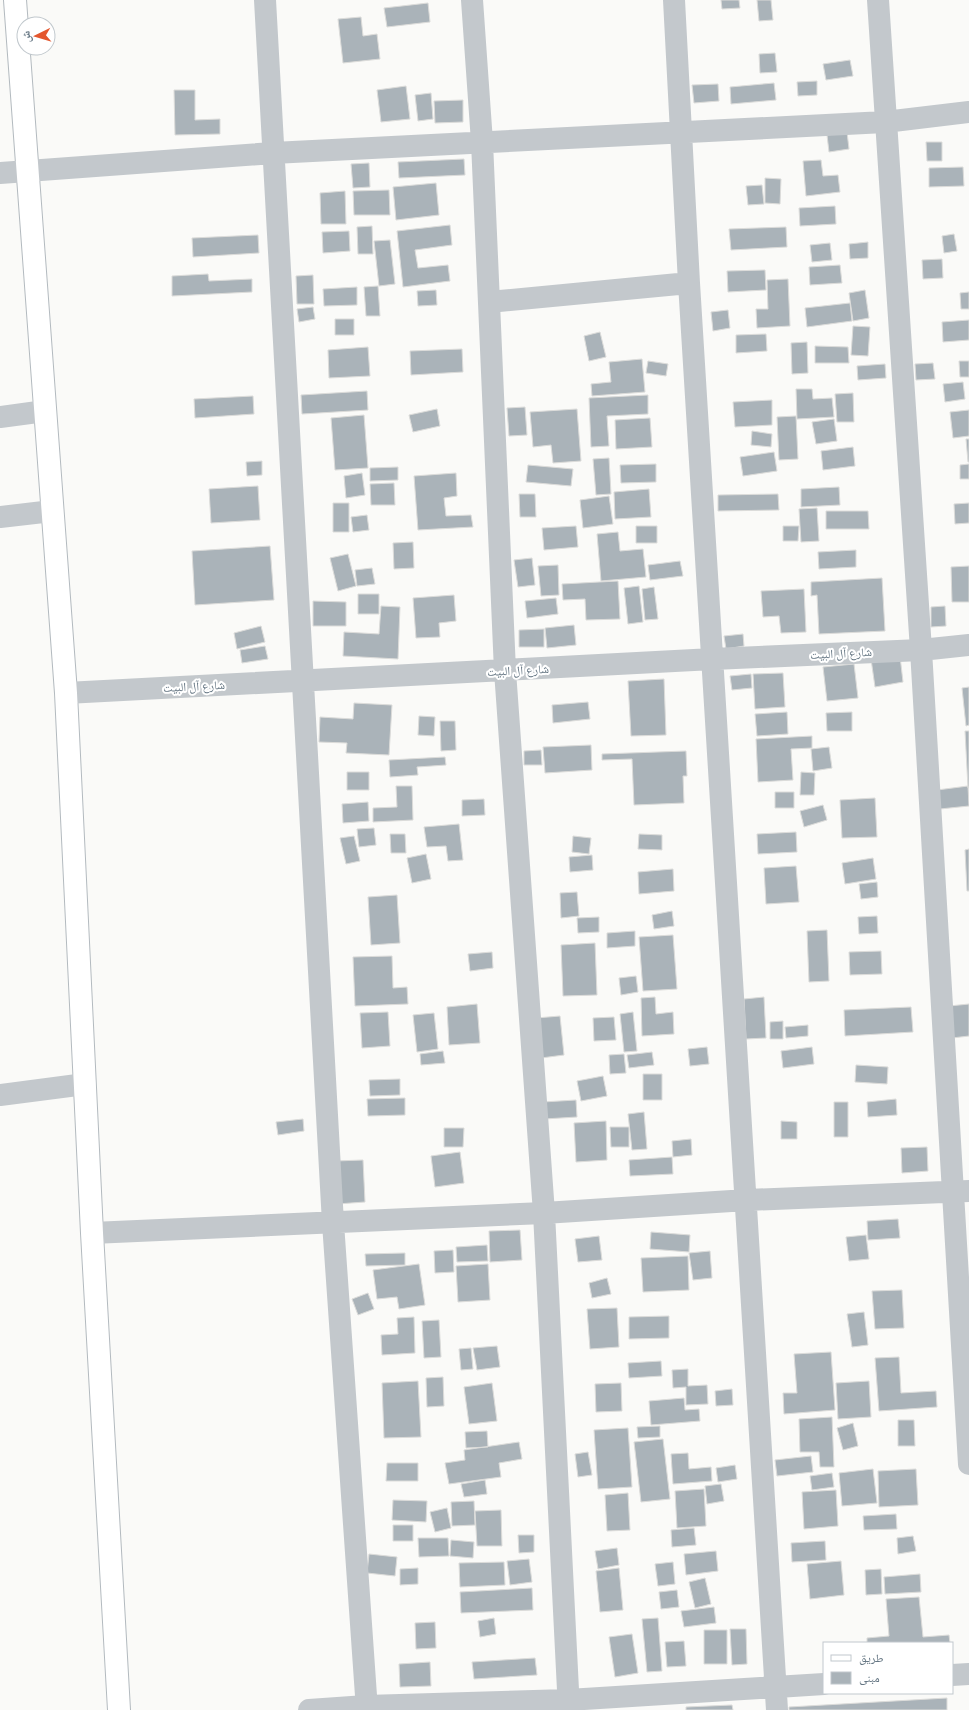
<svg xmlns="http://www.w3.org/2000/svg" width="969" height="1710" viewBox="0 0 969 1710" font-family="'Golos Text','Noto Naskh Arabic',sans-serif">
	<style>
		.building { fill: #aab3b9; stroke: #dcdcda }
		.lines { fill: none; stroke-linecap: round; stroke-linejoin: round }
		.secondary-casing { stroke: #b3babf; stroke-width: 24 }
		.street { stroke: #c3c8cc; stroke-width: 22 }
		.secondary { stroke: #fff; stroke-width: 22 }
		.labels { text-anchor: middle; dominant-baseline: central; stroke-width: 4; stroke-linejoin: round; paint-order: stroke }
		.street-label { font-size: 12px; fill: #657683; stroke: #fff }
	</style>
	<rect width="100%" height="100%" fill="#fafaf8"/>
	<!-- building -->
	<path class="building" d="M721,0H739L740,8L722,9Z
		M757,0H771L773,20L759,21Z
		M428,3L430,22L387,27L384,8Z
		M361,17L363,36L377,34L380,59L343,63L338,19Z
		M775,53L777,72L760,73L759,54Z
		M850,60L853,76L826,80L823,64Z
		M817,81V95L798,96L797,82Z
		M774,83L776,100L731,104L730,87Z
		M718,84L719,101L694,103L692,85Z
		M406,86L410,119L381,122L377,90Z
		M174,90H195V120L220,119V134L175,135Z
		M431,93L433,119L418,121L415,95Z
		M463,100V122L435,123L434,101Z
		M847,132L849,149L829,152L827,135Z
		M926,142H942V161H927Z
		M464,159L465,175L399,178L398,162Z
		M821,160L823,176L838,175L840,192L806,196L803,161Z
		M369,163L370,187L353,188L351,164Z
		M963,167L964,186L929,187V168Z
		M765,178L781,179L780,204L765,203Z
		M436,183L439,215L396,220L393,187Z
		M762,185L764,204L748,205L746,186Z
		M389,190L390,215H354L353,191Z
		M345,191L346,224H321L320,193Z
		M835,206L836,224L800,226L799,208Z
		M450,225L452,245L415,250L418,268L448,265L450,281L403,287L397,231Z
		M372,226L373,254H358L357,227Z
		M786,227L787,247L731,250L729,229Z
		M349,231L350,251L323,253L322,232Z
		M954,234L957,251L944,253L942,236Z
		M258,235L259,253L193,257L192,238Z
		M390,240L395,284L379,286L374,241Z
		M868,242V258L850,259L849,244Z
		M830,243L832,260L812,262L810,245Z
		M942,259L943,278L923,279L922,260Z
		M840,265L842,283L810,285L809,267Z
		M765,270L766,290L728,292L727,271Z
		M208,274L209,281L252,279V292L172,296V276Z
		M313,275L314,304H297L296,276Z
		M788,279L790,326L757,328L756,309H768L767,280Z
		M378,286L380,316H366L364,287Z
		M357,287V305L324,306L323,289Z
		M436,290L437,305L418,306L417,291Z
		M865,290L869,318L853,321L849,293Z
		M969,292V309H961L960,293Z
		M850,303L852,321L807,327L805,308Z
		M313,307L315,319L299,322L297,309Z
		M728,310L730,328L713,331L711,312Z
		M335,319H354V335H335Z
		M969,320V340L943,342L942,322Z
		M853,326L870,327L868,356L851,355Z
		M600,332L606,357L589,361L584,336Z
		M766,334L767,351L736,353V335Z
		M807,342L808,373L792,374L791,343Z
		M815,346L848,347L849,363H815Z
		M368,347L370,376L329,378L328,350Z
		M462,349L463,372L411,375L410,351Z
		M642,359L645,392L592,396L591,384L611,382L609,362Z
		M648,361L668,364L666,376L646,373Z
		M959,361H969V377H960Z
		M933,363L935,379L916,380L915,364Z
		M885,364L886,378L858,380L857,366Z
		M963,382L965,399L945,402L943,384Z
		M796,389H812L813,399L832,398L834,417L797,419Z
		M367,391L368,410L302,414L301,395Z
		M853,393L854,422H837L835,394Z
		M648,395V414L607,416L609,446L591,447L589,398Z
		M253,396L254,414L195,418L194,399Z
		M772,400V425L735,427L733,402Z
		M525,407L527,435L509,436L507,408Z
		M437,409L440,426L413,432L409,415Z
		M577,409L581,461L553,463L551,445L533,447L530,412Z
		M969,410V436L953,438L950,412Z
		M364,415L368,468L335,470L331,418Z
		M796,416L798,459L779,460L777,417Z
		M650,418L652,447L616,449L615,420Z
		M834,419L837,441L816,444L812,422Z
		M752,431L772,434L771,447L751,445Z
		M966,439H969V462H968Z
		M853,447L855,466L823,470L821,451Z
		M774,452L777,471L743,476L740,457Z
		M609,458L611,494L596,495L593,459Z
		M262,461V475L247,476L246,462Z
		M656,464V482L621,483L620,465Z
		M969,464V479H960V465Z
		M528,465L573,469L571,486L526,482Z
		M398,467V480L370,481V468Z
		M362,473L365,495L346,498L344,476Z
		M456,473L457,496L444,498L446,516L471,515L473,527L418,530L414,476Z
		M394,483L395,505H371L370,484Z
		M258,486L260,520L211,523L209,489Z
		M839,487L840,505L801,507V489Z
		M649,489L651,517L615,519L614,492Z
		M519,494H535L536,517H520Z
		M778,494L779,510L718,511V495Z
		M609,496L613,524L583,528L580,500Z
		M333,503H349V532H333Z
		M969,503V523L955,524L954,504Z
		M817,508L819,541L801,542L799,509Z
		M826,511H868L869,529H826Z
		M367,515L369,530L353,532L351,517Z
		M576,526L578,547L544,550L542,528Z
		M636,526H657V543H636Z
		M783,526H799L798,541H783Z
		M618,532L620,551L643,549L646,577L601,581L597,534Z
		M413,542L414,568L394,569L393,543Z
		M270,546L274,600L195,605L192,551Z
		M856,550V567L819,569L818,552Z
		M348,554L356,586L338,591L330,558Z
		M532,558L535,585L518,587L514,560Z
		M680,561L683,576L650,580L648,565Z
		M558,565L559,595L541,596L538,566Z
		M969,566V602H952L951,567Z
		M372,568L375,584L357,586L355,570Z
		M882,578L885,631L819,634L817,595L811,596V582Z
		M618,581L620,619L586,620L585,599L563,600L562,584Z
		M639,586L643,622L628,624L624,588Z
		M654,587L658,619L645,620L642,589Z
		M804,589L806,632L781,633L779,616L763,617L761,591Z
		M358,594H379V614H358Z
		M454,595L456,621L439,623L440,637L416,638L413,598Z
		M556,598L558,614L527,618L525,601Z
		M313,601L346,602V626H313Z
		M381,606L400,607L398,659L343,656L344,632L379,634Z
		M945,606L946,626L931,627V607Z
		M574,625L576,645L547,648L545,628Z
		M261,626L265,642L237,649L234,633Z
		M544,629V647H519V630Z
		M743,634L744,646L726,649L724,636Z
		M265,646L268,659L242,663L240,650Z
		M900,656L903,682L875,687L871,659Z
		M854,664L858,698L827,701L823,667Z
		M783,673L785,707L755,709L753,674Z
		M751,674L752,688L732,690L730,676Z
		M664,679L666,735L631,736L628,681Z
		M969,687V725L966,726L962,688Z
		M588,702L590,719L553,723L552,705Z
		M354,703L392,705L389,755L346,753L347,743L319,742L320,717L353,719Z
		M787,712L788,734L757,736L755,714Z
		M852,712V731H827L826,713Z
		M419,716L435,717L434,736L418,735Z
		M440,721H455L456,750L441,751Z
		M965,731H969V788H968Z
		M812,736V748L791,749L793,780L758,782L756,739Z
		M591,745L592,770L545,773L543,747Z
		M829,747L832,768L813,771L811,749Z
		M541,750L542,765H524V751Z
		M686,751L687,776H683L684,803L634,805L632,759L602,760V754Z
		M445,757L446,765L417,767L418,775L390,777L389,760Z
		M347,772H369V790H347Z
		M801,772L815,773L814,795H800Z
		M396,786H412L413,820L373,822V808L397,807Z
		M968,786L969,806L940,809L937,790Z
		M775,792H794V808H775Z
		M875,798L877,837L842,838L840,800Z
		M484,799L485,815L462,816V800Z
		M368,802L369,821L343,823L342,804Z
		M823,805L827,820L804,827L800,811Z
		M459,824L463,860L448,861L446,846L427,847L424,827Z
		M374,828L376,845L359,847L357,829Z
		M796,832L797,852L758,854L757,834Z
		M390,834H405L406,853H391Z
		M639,834L662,835V850L638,849Z
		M354,836L360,861L346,864L340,838Z
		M573,836L591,838L589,854L572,852Z
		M969,849V891H967L965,850Z
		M426,854L431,879L412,883L407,858Z
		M592,855L593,870L570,872L569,857Z
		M873,858L876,879L845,884L842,863Z
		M796,866L799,902L766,904L764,868Z
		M673,869L674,891L639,894L638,872Z
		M877,882L878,897L861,899L859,884Z
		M577,892L579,916L561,918L560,893Z
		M397,895L400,943L371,945L368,897Z
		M672,911L674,926L654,929L652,915Z
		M877,916L878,933L859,934L858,917Z
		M599,917V932L578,933L577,918Z
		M827,930L829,981L809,982L807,931Z
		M635,931V946L607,948V933Z
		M673,935L677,989L643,991L639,937Z
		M595,943L597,995L563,996L561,945Z
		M881,951L882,974L850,975L849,952Z
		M492,952L493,968L470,971L468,954Z
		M392,956L393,988L407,987L408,1004L355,1006L353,957Z
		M636,976L638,992L621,995L619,978Z
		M655,997L656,1014L673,1012L674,1034L642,1036L641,998Z
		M764,997L766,1038L746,1039L744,999Z
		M477,1004L480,1043L449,1045L447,1007Z
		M969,1004V1036L952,1038L949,1006Z
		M911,1007L913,1032L845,1036L844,1010Z
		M388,1012L390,1046L362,1048L360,1013Z
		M633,1012L637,1051L624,1052L620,1014Z
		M434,1013L438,1049L417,1052L413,1015Z
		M560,1016L564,1055L541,1058L536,1018Z
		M614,1017L616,1040L594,1041L593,1018Z
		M783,1021V1039H770V1022Z
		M808,1025V1036L786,1038L785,1027Z
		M707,1047L709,1064L690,1066L688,1049Z
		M812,1047L814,1064L783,1068L781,1051Z
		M443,1051L445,1063L421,1065L420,1054Z
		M652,1052L654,1065L629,1068L627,1055Z
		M624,1054L626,1073L610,1074L609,1055Z
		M856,1065L888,1067L887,1084L855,1082Z
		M643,1074H662V1100H643Z
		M603,1076L607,1096L581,1101L577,1081Z
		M400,1079V1095L370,1096L369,1080Z
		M405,1098V1115L368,1116L367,1099Z
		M896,1099L897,1115L868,1117L867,1102Z
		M576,1100L577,1117L544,1119L543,1102Z
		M834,1102H848V1137H834Z
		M644,1112L647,1149L632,1150L628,1114Z
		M303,1119L304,1131L278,1135L276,1122Z
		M606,1121L607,1160L576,1162L574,1123Z
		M781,1121L797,1122V1139H781Z
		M610,1127H629V1147H611Z
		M444,1128H464L463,1147H444Z
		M691,1139L692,1155L673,1157L672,1141Z
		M927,1147L928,1171L902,1173L901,1148Z
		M460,1152L464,1183L435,1187L431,1156Z
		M672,1157L673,1174L630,1176L629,1160Z
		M363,1160L365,1202L337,1204L335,1161Z
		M898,1219L900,1238L868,1240L867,1221Z
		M520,1230L522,1260L490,1262L489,1231Z
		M651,1232L690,1235L689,1252L650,1249Z
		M866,1235L869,1259L849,1261L846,1237Z
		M599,1236L602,1260L578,1262L575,1239Z
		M487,1245L488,1261L457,1262L456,1247Z
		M453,1250L454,1272L435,1273L434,1251Z
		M710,1251L712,1278L693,1280L689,1253Z
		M405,1253V1265L366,1266L365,1254Z
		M688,1256L689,1290L643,1292L641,1258Z
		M419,1264L425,1305L399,1309L397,1297L377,1299L373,1270Z
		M488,1264L490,1300L458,1302L456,1266Z
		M607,1278L611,1294L592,1298L589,1283Z
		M902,1290L904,1328L875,1329L872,1291Z
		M368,1293L374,1309L358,1315L352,1299Z
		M617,1308L619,1347L590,1349L587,1309Z
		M864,1312L868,1345L852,1347L847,1314Z
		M669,1316V1338L629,1339V1317Z
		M414,1317L415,1353L382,1355L381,1335L398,1334L397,1318Z
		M439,1320L441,1357L424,1358L422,1321Z
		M497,1346L500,1367L477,1370L473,1348Z
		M471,1348L473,1369L461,1370L459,1349Z
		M831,1352L835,1410L784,1414L783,1393H797L794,1354Z
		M899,1357L901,1393L936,1391L937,1407L879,1411L875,1358Z
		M661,1361L662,1376L629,1378L628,1363Z
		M688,1369V1386L707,1385L708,1404L686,1405V1387L673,1388L672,1370Z
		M443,1377L444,1406L427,1407L426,1378Z
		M418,1381L421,1437L384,1438L382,1383Z
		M869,1381L871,1417L838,1419L836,1383Z
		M492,1383L497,1421L469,1424L464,1387Z
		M621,1383L622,1411L596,1412L595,1384Z
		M732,1389L733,1405L716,1406L715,1391Z
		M684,1398L685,1410L699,1409L700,1421L651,1425L649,1401Z
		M832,1417L834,1467H820L819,1452H800L799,1419Z
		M898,1420H914L915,1446H898Z
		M853,1423L858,1446L843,1450L837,1428Z
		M660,1426V1437L638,1438L637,1427Z
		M628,1428L632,1487L598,1489L594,1430Z
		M487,1431L488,1447L466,1448L465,1432Z
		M663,1439L670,1499L641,1502L634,1442Z
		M519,1442L522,1459L499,1463L501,1477L449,1484L445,1463L465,1460L464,1450Z
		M588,1452L592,1475L578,1477L575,1454Z
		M688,1453L689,1469L711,1467L712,1481L673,1484L671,1454Z
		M811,1456L813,1472L777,1476L775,1460Z
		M387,1463H418V1481H386Z
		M735,1465L737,1479L718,1482L716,1468Z
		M873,1469L877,1503L842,1506L839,1473Z
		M916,1469L918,1505L879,1507L878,1471Z
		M832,1473L834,1487L812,1490L810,1476Z
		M485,1480L487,1494L464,1497L461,1484Z
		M721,1484L724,1501L707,1504L705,1486Z
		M704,1489L706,1526L677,1528L675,1491Z
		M836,1490L838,1526L804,1529L802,1492Z
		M628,1493L630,1530L607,1531L605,1495Z
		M393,1500L427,1501L426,1522L392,1520Z
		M474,1501L475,1525L452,1526L451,1502Z
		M447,1508L451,1528L435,1532L430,1512Z
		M501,1510L502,1546H477L475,1511Z
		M896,1514L897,1529L864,1530L863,1516Z
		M393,1525H413V1541H393Z
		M694,1528L696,1545L672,1547L671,1530Z
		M518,1535H534V1552L519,1553Z
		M913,1536L916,1551L898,1554L897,1538Z
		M418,1538H448L449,1556L419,1557Z
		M451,1540L474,1542L473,1558L450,1556Z
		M825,1541L826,1560L792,1562L791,1543Z
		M617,1548L619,1565L598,1569L595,1551Z
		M716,1551L718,1571L686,1575L684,1554Z
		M369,1554L397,1557L395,1576L367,1573Z
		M529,1559L532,1582L510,1585L507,1561Z
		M841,1561L844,1595L810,1599L807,1564Z
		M504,1562L505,1585L460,1587L459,1563Z
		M673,1562L675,1584L658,1586L655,1564Z
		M418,1568V1584L400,1585V1569Z
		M619,1568L623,1610L600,1612L596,1571Z
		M881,1569L882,1594L866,1595L865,1570Z
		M920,1574L921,1592L885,1594L884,1577Z
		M705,1578L711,1604L695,1608L689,1582Z
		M532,1588L533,1610L461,1613L460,1592Z
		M677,1590L679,1607L661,1609L659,1592Z
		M919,1597L923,1637L949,1635L950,1643H867V1638L889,1636L886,1599Z
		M714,1607L716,1623L684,1627L681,1611Z
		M494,1618L496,1634L480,1637L478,1621Z
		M658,1618L662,1671L647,1672L642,1619Z
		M435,1622L436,1648L416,1649L415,1623Z
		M730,1629H746L747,1664L732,1665Z
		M704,1630H727V1664H704Z
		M632,1634L638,1673L615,1677L609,1637Z
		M684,1641L686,1666L667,1667L665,1642Z
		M535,1658L537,1675L474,1679L472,1662Z
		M430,1662L431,1686L400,1687L399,1664Z
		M947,1698V1710H789V1707Z
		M732,1705L733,1710H686V1707Z"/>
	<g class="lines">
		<defs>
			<path id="secondary" d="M15,0L66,693L92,1233L119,1710"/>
		</defs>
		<!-- secondary casing -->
		<use href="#secondary" class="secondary-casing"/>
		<!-- street -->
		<path class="street" d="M265,0L333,1223L367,1710
			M472,0L482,142L505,671L544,1213L569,1710
			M674,0L689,283L777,1710
			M878,0L921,650L969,1464
			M0,173L273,153L885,122L969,112
			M489,302L689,283
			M0,417L45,411
			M0,517L52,511
			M66,693L713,659L921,650L969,645
			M0,1095L85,1084
			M92,1233L544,1213L747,1200L969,1191
			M952,1675L969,1674
			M309,1710L366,1706L568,1700L824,1684"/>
		<!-- secondary -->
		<use href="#secondary" class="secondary"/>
	</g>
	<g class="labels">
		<!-- street labels -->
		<g class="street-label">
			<text transform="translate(841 653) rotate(-3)">شارع آل البيت</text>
			<text transform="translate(518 670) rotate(-3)">شارع آل البيت</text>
			<text transform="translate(194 686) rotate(-3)">شارع آل البيت</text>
		</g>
	</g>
	<!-- legend -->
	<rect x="823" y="1642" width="130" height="52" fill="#ffffff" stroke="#c1c8cd"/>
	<rect x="831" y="1655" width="20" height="6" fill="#ffffff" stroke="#c1c8cd"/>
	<text x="859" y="1662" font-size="12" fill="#657683">طريق</text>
	<rect x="831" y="1672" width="20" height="12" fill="#aab3b9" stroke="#c1c8cd"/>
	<text x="859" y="1682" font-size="12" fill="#657683">مبنى</text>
	<!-- north arrow -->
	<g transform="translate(36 36) rotate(265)"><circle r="19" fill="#ffffff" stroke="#c1c8cd"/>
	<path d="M0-3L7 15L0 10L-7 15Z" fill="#e4572e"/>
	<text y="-6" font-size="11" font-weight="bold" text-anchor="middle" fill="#657683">ش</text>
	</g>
</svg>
